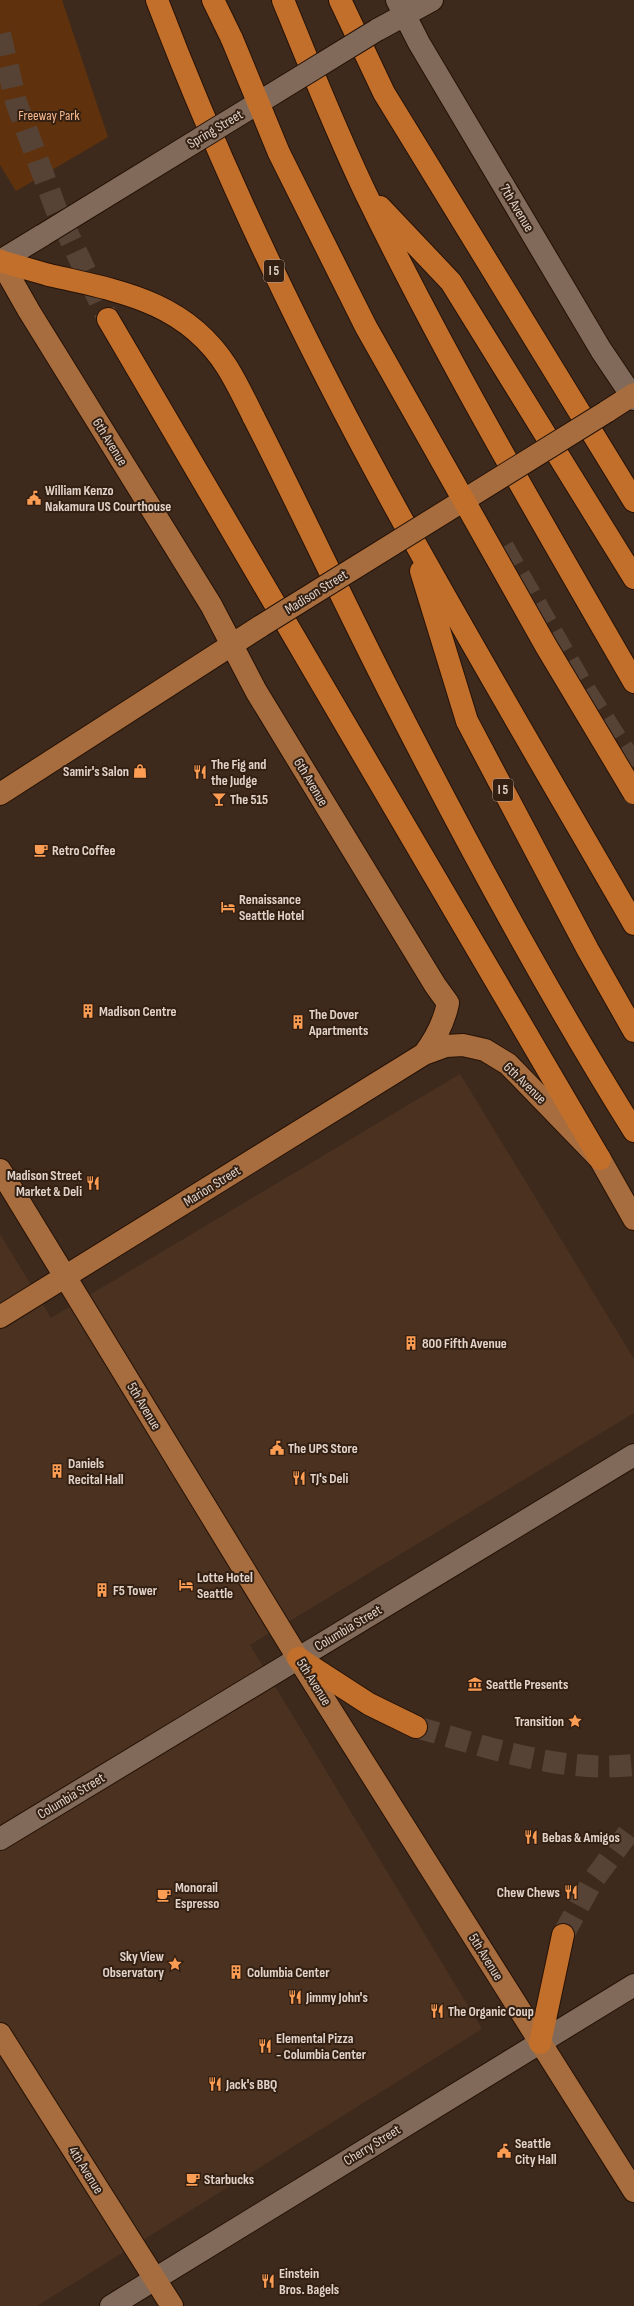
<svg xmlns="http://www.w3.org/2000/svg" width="634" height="2306" viewBox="0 0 634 2306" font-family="'Sofia Sans Condensed',sans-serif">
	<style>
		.built { fill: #4b311f }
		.green { fill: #5f320d }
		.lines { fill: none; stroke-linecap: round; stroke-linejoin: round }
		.highway-tunnel { stroke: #564336; stroke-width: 22; stroke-dasharray: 22 11; stroke-linecap: butt }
		.minor-casing { stroke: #251205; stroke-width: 24 }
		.major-casing { stroke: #251205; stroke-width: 24 }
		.highway-casing { stroke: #251205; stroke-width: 24 }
		.minor { stroke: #816a5a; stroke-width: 22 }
		.major { stroke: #a86d3e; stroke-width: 22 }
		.highway { stroke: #c26f2c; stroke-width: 22 }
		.minor-bridge-casing { stroke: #251205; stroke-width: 24; stroke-linecap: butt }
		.major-bridge-casing { stroke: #251205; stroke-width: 24; stroke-linecap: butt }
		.highway-bridge-casing { stroke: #251205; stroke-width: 24; stroke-linecap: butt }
		.minor-bridge { stroke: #816a5a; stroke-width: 22 }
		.major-bridge { stroke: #a86d3e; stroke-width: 22 }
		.highway-bridge { stroke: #c26f2c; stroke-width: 22 }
		.labels { text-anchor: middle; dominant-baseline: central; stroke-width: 4; stroke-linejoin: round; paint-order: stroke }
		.shield { fill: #342012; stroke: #ad9d93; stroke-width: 1 }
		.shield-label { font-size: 13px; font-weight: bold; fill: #e1d3ca }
		.park-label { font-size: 14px; fill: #f4b78e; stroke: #342012 }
		.street-label { font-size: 14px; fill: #e1d3ca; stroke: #342012 }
		.poi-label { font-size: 14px; font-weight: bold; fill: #e1d3ca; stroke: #342012; text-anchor: start }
	</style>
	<rect width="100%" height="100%" fill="#3e2a1c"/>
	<!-- built -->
	<path class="built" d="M460,1074L634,1359V1413L250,1645L482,2029L37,2306H0V1234L51,1318Z"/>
	<!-- green -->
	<path class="green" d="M0,0H62L108,137L16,191L0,165Z"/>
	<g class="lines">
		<!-- highway-tunnel -->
		<path class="highway-tunnel" d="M0,34L16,102L56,209L108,319
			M503,547L587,694
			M586,692L634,766
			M416,1727C487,1747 560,1773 634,1765
			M563,1935L592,1882L634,1825"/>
		<defs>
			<path id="minor" d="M397,0L419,43L601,350L634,399
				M377,30L432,0
				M0,261L43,235
				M0,1839L634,1455
				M111,2306L634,1985"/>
			<path id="major" d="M0,260L29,311L211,605L256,691L435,985L448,1003C444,1023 436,1038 424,1054
				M606,412L634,394
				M0,794L261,626
				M0,1170L298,1658L634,2191
				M0,1317L424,1054L446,1046L463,1045L485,1050L508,1064L600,1159L634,1219
				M0,2034L172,2306"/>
			<path id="highway" d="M157,0C227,184 314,362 410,534C483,665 559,794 634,924
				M213,0L232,39
				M283,0C309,64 335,129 365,192C446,359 541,521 634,682
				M340,0L384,93L634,501
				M380,207L451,282L634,578
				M0,261L49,275
				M108,319L600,1159
				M253,416C300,508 343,601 390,693C466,842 545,989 634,1131
				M421,571L467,721L588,950L634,1031
				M298,1658L369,1704L416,1727
				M540,2043L563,1935"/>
		</defs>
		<!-- minor casing -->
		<use href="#minor" class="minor-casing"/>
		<!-- major casing -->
		<use href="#major" class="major-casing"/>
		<!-- highway casing -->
		<use href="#highway" class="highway-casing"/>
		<!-- minor -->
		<use href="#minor" class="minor"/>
		<!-- major -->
		<use href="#major" class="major"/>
		<!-- highway -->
		<use href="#highway" class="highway"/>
		<defs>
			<path id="minor-bridge" d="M43,235L377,30"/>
			<path id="major-bridge" d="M261,626L606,412"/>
			<path id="highway-bridge" d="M232,39L279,153L366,327L546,646L634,793
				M49,275C119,291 185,301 227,367C237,383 245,400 253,416"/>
		</defs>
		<!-- minor-bridge casing -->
		<use href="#minor-bridge" class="minor-bridge-casing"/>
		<!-- major-bridge casing -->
		<use href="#major-bridge" class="major-bridge-casing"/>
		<!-- highway-bridge casing -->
		<use href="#highway-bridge" class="highway-bridge-casing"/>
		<!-- minor-bridge -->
		<use href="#minor-bridge" class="minor-bridge"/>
		<!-- major-bridge -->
		<use href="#major-bridge" class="major-bridge"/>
		<!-- highway-bridge -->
		<use href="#highway-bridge" class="highway-bridge"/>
	</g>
	<!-- icons -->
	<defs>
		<symbol id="civic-bare" viewBox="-9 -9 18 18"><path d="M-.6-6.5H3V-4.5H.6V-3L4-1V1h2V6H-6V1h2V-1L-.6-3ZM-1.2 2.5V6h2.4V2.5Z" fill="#fd9d54" stroke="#342012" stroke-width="2.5" paint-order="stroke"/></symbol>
		<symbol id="shop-bare" viewBox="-9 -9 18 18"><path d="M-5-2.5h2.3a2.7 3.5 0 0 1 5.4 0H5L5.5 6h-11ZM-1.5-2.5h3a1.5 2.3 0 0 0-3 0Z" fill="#fd9d54" stroke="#342012" stroke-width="2.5" paint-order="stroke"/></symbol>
		<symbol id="restaurant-bare" viewBox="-9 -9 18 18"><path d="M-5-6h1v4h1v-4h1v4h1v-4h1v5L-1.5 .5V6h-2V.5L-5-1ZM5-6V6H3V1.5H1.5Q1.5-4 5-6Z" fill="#fd9d54" stroke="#342012" stroke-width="2.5" paint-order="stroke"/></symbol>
		<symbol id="bar-bare" viewBox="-9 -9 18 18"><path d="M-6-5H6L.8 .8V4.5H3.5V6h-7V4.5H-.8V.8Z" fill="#fd9d54" stroke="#342012" stroke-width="2.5" paint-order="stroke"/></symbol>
		<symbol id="cafe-bare" viewBox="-9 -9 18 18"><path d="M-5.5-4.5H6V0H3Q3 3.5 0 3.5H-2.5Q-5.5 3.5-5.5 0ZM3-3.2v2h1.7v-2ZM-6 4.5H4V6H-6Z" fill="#fd9d54" stroke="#342012" stroke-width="2.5" paint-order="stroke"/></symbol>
		<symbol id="hotel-bare" viewBox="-9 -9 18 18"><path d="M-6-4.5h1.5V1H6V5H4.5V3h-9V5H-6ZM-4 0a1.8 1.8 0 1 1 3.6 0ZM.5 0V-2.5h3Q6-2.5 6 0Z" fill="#fd9d54" stroke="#342012" stroke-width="2.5" paint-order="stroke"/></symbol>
		<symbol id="building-bare" viewBox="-9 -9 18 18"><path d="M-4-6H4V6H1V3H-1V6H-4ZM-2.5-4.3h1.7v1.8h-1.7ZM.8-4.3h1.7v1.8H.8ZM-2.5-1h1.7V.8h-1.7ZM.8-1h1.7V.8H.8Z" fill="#fd9d54" stroke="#342012" stroke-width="2.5" paint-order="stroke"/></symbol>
		<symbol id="museum-bare" viewBox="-9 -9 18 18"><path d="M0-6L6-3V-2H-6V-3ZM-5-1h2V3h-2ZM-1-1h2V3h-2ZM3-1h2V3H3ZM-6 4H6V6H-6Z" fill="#fd9d54" stroke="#342012" stroke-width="2.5" paint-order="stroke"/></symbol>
		<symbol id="sight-bare" viewBox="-9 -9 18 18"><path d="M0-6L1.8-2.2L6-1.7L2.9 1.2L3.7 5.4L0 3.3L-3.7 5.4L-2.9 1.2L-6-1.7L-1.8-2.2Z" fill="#fd9d54" stroke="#342012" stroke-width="2.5" paint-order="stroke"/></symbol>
	</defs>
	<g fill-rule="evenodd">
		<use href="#civic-bare" x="24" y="488" width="20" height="20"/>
		<use href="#shop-bare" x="130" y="761" width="20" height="20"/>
		<use href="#restaurant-bare" x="190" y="762" width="20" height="20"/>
		<use href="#bar-bare" x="209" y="789" width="20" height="20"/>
		<use href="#cafe-bare" x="31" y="840" width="20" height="20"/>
		<use href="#hotel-bare" x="218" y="897" width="20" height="20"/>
		<use href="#building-bare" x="78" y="1001" width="20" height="20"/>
		<use href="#building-bare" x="288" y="1012" width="20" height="20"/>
		<use href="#restaurant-bare" x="83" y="1173" width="20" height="20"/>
		<use href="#building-bare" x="401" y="1333" width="20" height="20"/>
		<use href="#civic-bare" x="267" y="1438" width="20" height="20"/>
		<use href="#building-bare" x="47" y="1461" width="20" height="20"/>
		<use href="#restaurant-bare" x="289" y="1468" width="20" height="20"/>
		<use href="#hotel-bare" x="176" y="1575" width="20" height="20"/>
		<use href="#building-bare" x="92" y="1580" width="20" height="20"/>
		<use href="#museum-bare" x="465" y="1674" width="20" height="20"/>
		<use href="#sight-bare" x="565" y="1711" width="20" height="20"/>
		<use href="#restaurant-bare" x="521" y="1827" width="20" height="20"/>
		<use href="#restaurant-bare" x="561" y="1882" width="20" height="20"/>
		<use href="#cafe-bare" x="154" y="1885" width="20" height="20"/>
		<use href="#sight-bare" x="165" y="1954" width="20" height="20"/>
		<use href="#building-bare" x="226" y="1962" width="20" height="20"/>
		<use href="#restaurant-bare" x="285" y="1987" width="20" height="20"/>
		<use href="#restaurant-bare" x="427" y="2001" width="20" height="20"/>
		<use href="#restaurant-bare" x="255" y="2036" width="20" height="20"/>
		<use href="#restaurant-bare" x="205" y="2074" width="20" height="20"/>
		<use href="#civic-bare" x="494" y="2141" width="20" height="20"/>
		<use href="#cafe-bare" x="183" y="2169" width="20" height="20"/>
		<use href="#restaurant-bare" x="258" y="2271" width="20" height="20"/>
	</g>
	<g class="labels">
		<!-- shield labels -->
		<g class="shield">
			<rect x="264" y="260" width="20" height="22" rx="3"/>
			<rect x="493" y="779" width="20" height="22" rx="3"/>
		</g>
		<g class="shield-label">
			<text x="274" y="271">I 5</text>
			<text x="503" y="790">I 5</text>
		</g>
		<!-- park labels -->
		<g class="park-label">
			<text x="49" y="115">Freeway Park</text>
		</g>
		<!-- street labels -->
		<g class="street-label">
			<text transform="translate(215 129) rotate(-31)">Spring Street</text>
			<text transform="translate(517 208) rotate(59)">7th Avenue</text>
			<text transform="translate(110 442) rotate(58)">6th Avenue</text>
			<text transform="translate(316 592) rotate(-32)">Madison Street</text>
			<text transform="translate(311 782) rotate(59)">6th Avenue</text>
			<text transform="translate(525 1083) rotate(44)">6th Avenue</text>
			<text transform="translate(212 1186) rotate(-32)">Marion Street</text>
			<text transform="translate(144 1406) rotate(59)">5th Avenue</text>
			<text transform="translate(348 1628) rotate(-31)">Columbia Street</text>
			<text transform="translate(314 1682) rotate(58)">5th Avenue</text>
			<text transform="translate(71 1796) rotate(-31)">Columbia Street</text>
			<text transform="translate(486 1957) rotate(58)">5th Avenue</text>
			<text transform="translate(372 2145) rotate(-32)">Cherry Street</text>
			<text transform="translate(86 2170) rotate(58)">4th Avenue</text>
		</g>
		<!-- poi labels -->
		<g class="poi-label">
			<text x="45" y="490">William Kenzo<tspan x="45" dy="16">Nakamura US Courthouse</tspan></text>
			<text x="211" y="764">The Fig and<tspan x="211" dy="16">the Judge</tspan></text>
			<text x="129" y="771" text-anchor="end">Samir's Salon</text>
			<text x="230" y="799">The 515</text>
			<text x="52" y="850">Retro Coffee</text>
			<text x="239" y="899">Renaissance<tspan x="239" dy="16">Seattle Hotel</tspan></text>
			<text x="99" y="1011">Madison Centre</text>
			<text x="309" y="1014">The Dover<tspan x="309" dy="16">Apartments</tspan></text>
			<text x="82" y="1175" text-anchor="end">Madison Street<tspan x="82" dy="16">Market &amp; Deli</tspan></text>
			<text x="422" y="1343">800 Fifth Avenue</text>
			<text x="288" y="1448">The UPS Store</text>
			<text x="68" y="1463">Daniels<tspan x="68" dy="16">Recital Hall</tspan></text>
			<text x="310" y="1478">TJ's Deli</text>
			<text x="197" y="1577">Lotte Hotel<tspan x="197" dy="16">Seattle</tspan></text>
			<text x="113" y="1590">F5 Tower</text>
			<text x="486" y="1684">Seattle Presents</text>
			<text x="564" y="1721" text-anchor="end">Transition</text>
			<text x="542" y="1837">Bebas &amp; Amigos</text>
			<text x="175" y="1887">Monorail<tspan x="175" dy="16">Espresso</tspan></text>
			<text x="560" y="1892" text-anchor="end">Chew Chews</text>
			<text x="164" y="1956" text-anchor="end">Sky View<tspan x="164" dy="16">Observatory</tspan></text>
			<text x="247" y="1972">Columbia Center</text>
			<text x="306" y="1997">Jimmy John's</text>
			<text x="448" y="2011">The Organic Coup</text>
			<text x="276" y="2038">Elemental Pizza<tspan x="276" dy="16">- Columbia Center</tspan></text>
			<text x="226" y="2084">Jack's BBQ</text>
			<text x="515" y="2143">Seattle<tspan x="515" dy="16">City Hall</tspan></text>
			<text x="204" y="2179">Starbucks</text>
			<text x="279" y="2273">Einstein<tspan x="279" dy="16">Bros. Bagels</tspan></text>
		</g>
	</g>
</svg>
